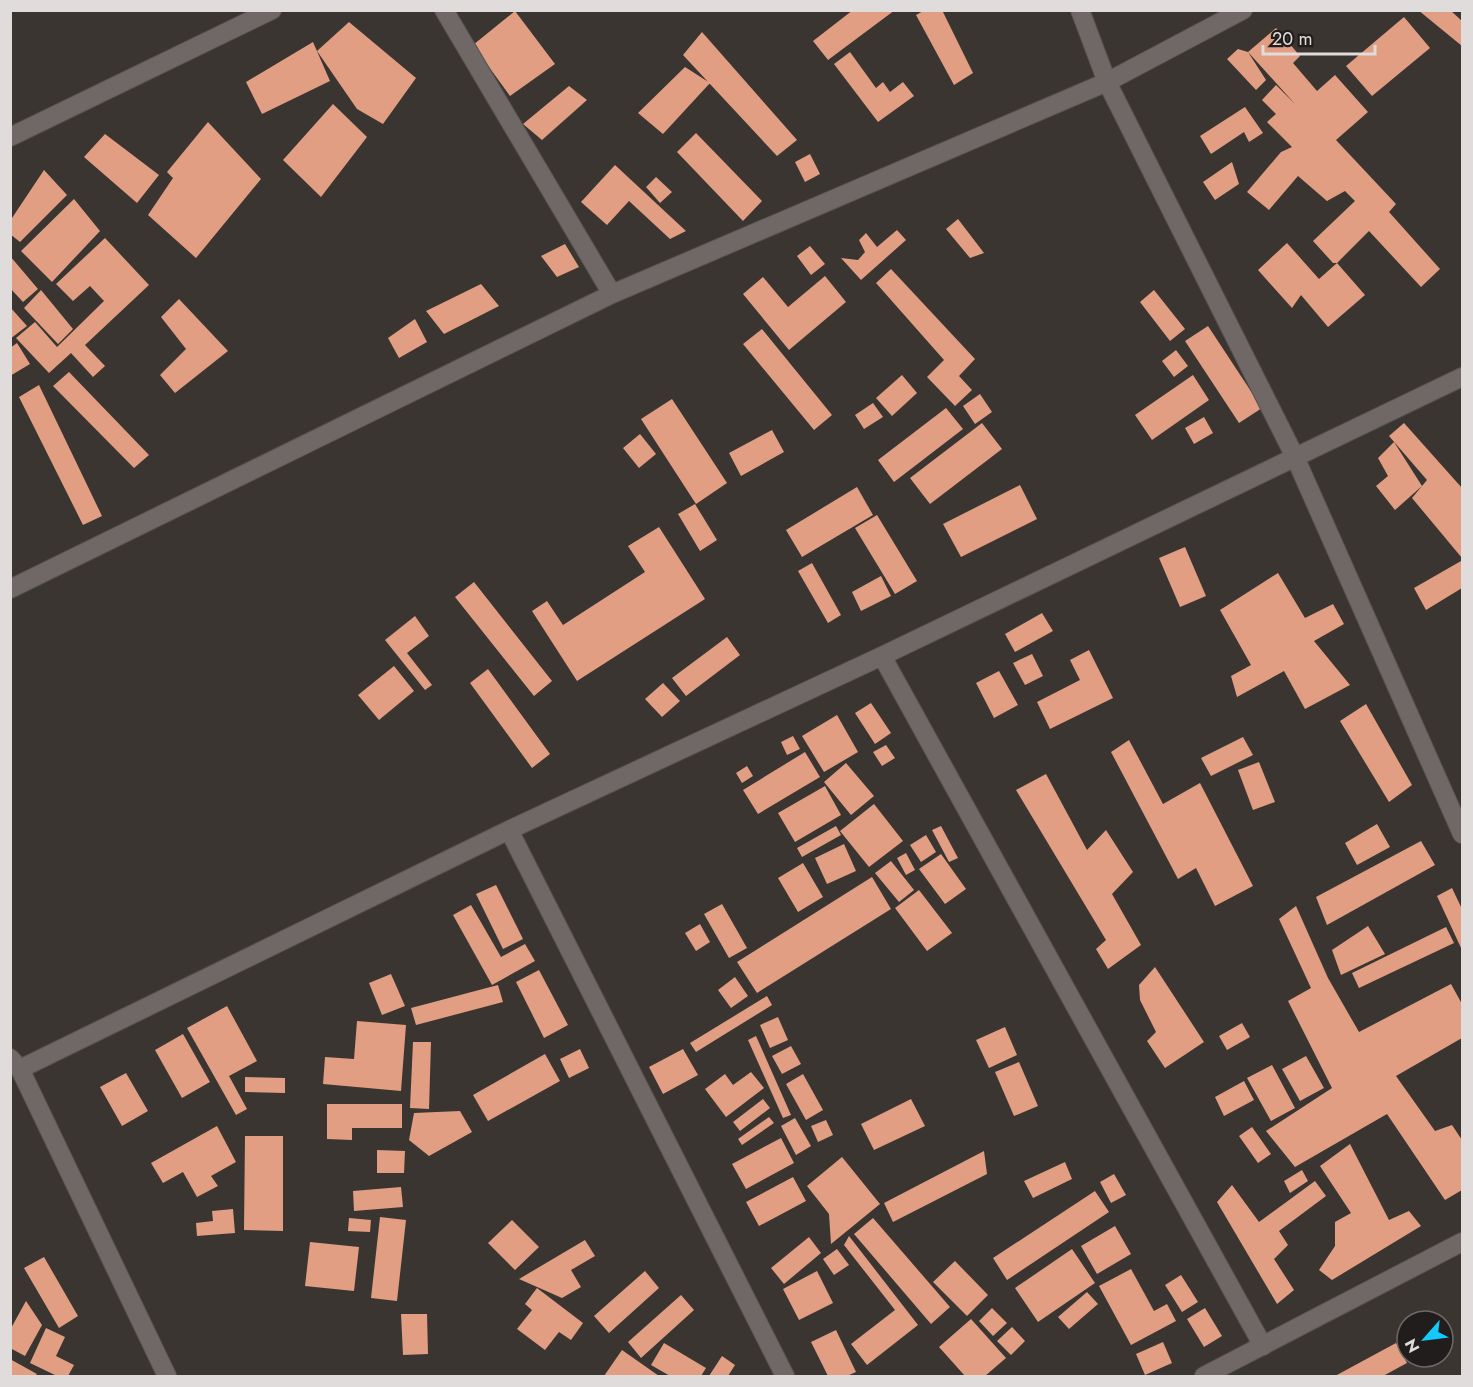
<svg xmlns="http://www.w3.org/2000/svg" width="1473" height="1387" viewBox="0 0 1473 1387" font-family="Jost,sans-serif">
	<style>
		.building { fill: #e19e82 }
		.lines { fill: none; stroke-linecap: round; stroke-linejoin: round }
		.minor-casing { stroke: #575250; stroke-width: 20 }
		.minor { stroke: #6f6866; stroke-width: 18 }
	</style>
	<rect width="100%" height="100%" fill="#3b3532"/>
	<!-- building -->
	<path class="building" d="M853,10H895L828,60L813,41Z
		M925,10H942L973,73L954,85L916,15Z
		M1418,10H1450L1462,21V46Z
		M515,11L555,64L510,96L473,45Z
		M1404,17L1430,48L1372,96L1346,66Z
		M349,22L416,78L383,124L357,109L317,51Z
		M1276,28L1300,56L1293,63L1317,91L1335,75L1368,112L1336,140L1396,204L1389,212L1440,269L1421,287L1369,231L1337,263H1333L1313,241L1355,201L1345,191L1327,201L1298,176L1269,210L1247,192L1281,152L1292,147L1267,122L1276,114L1262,100L1276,85L1295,104L1248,52Z
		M702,32L797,140L777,156L683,55Z
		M313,42L330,81L262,114L246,82Z
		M1238,49L1248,52L1266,80L1256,90L1227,59Z
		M850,52L876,88L883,82L890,92L903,82L914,96L878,122L834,64Z
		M685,67L710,83L663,134L638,113Z
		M569,86L587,100L542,140L523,124Z
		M333,104L367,137L321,197L283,160Z
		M1245,107L1263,133L1249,142L1244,132L1211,154L1200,136Z
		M208,122L261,179L196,258L148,215L173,178L167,172Z
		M696,133L762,201L743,221L677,152Z
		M105,134L159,175L137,203L84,157Z
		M810,154L820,174L805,182L795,162Z
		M1232,162L1239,184L1215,200L1203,182Z
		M615,165L686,231L670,239L629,201L607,225L581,202Z
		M44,170L67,195L20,242L10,234V221Z
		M656,177L672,192L660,203L646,187Z
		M74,199L100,231L52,282L21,251Z
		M958,219L984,253L970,258L946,229Z
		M897,230L906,240L861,280L841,258L858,260L865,252L859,240L866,233L877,247Z
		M105,238L149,285L85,345L105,366L93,377L71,353L49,373L16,338L35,322L57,347L104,301L90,286L73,301L56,284Z
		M1287,243L1319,279L1337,263L1365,295L1328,327L1301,295L1292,308L1258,270Z
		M565,244L579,267L557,277L541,256Z
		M810,246L825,264L811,275L797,256Z
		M10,256L38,289L23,302L10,288Z
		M891,269L975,359L959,376L972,390L955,406L927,377L944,360L876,283Z
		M825,276L846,302L789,350L743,294L763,277L788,307Z
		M481,284L499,306L444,334L426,311Z
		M41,290L73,329L58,344L24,308Z
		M1154,290L1185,329L1170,341L1140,302Z
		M179,299L228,351L175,393L160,375L186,349L161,317Z
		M10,307L27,326L10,339Z
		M415,319L427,342L399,358L388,338Z
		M1208,326L1262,408L1239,423L1185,341Z
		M762,329L832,415L814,430L743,344Z
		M17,343L30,364L10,376V348Z
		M1176,350L1188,366L1174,377L1162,361Z
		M69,372L149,455L134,468L53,386Z
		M902,375L917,393L892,416L876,398Z
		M1193,375L1209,400L1152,440L1135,415Z
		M39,385L102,516L83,525L19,397Z
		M980,394L992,412L975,424L963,406Z
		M672,399L727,483L696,504L641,419Z
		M873,403L883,417L864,429L855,415Z
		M946,408L963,429L894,482L878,460Z
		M1204,417L1213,433L1194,444L1185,428Z
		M982,423L1002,449L930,504L910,478Z
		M1404,423L1462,488V558L1412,498L1427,480L1389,436Z
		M772,430L784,452L741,476L729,453Z
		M640,434L656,454L639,468L623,448Z
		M1394,442L1422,486L1395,510L1376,486L1388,476L1378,458Z
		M1020,485L1037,519L961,557L943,524Z
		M857,487L873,515L802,557L786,530Z
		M695,504L717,540L700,551L678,514Z
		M877,515L917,581L895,594L855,528Z
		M659,527L705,599L577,681L532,611L547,601L563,625L645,572L628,546Z
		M1185,547L1206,596L1180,607L1159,558Z
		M1461,561L1462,588L1426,610L1414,588Z
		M812,563L841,615L828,623L798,571Z
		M1278,573L1305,618L1333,604L1344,624L1314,641L1350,685L1305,709L1284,671L1237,697L1231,676L1251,665L1220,610Z
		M881,576L891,596L861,611L852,592Z
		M474,582L552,681L534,696L455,597Z
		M1042,613L1053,631L1015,652L1005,634Z
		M415,616L429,636L407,653L432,685L425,690L385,640Z
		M727,637L740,655L686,696L672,678Z
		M1089,650L1113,698L1050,729L1037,702L1080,680L1070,660Z
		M1032,654L1043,676L1025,685L1013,663Z
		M394,666L414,691L379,720L358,695Z
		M488,669L550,754L532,768L470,683Z
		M999,671L1018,705L994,718L976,683Z
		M663,683L680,701L662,717L645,699Z
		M871,703L891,733L875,744L855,713Z
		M1366,704L1412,785L1389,802L1340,721Z
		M837,715L858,752L824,772L802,736Z
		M793,736L800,749L787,755L781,742Z
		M1243,737L1253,755L1211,776L1201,758Z
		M1129,740L1163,804L1200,783L1253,886L1215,906L1196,868L1178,879L1111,752Z
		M886,745L895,758L882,766L873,752Z
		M805,752L820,777L758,814L743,790Z
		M1259,762L1275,802L1253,810L1238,770Z
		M846,763L874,796L851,815L824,782Z
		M747,766L753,776L742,783L736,773Z
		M1046,774L1087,850L1106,830L1133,872L1112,894L1141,945L1108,969L1096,949L1106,940L1016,790Z
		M825,786L841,815L795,842L778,813Z
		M874,804L903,841L869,867L840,831Z
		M1377,824L1390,847L1357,865L1345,843Z
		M836,826L841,835L802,857L797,848Z
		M941,826L958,858L949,862L932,830Z
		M926,835L936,852L921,862L910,845Z
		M1421,841L1435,865L1327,925L1316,897Z
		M844,844L856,871L827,884L815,858Z
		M906,853L915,870L906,875L897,858Z
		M941,854L966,889L945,904L919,869Z
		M891,861L914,890L899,902L875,873Z
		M803,863L823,897L798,912L778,878Z
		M872,877L891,909L757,993L737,962Z
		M496,885L523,939L503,949L476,894Z
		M1452,888L1462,909V950L1437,896Z
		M919,890L952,933L927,951L895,908Z
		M722,904L747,948L729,958L704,914Z
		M471,905L501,957L525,944L535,961L492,985L453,915Z
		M1296,906L1328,978L1359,1032L1451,984L1462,1004V1038L1396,1076L1435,1131L1452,1125L1462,1140V1190L1445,1200L1387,1114L1295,1167L1266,1131L1332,1088L1288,1001L1311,988L1279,919Z
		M700,924L710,942L696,951L685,933Z
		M1368,926L1385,954L1341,975L1332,950Z
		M1446,927L1454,943L1359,988L1352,973Z
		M1155,967L1204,1042L1165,1068L1147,1041L1156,1032L1140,1000L1139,985Z
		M539,970L568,1025L544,1038L516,982Z
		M391,974L405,1006L382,1015L369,983Z
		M735,977L748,996L731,1008L718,990Z
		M498,985L503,1002L416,1025L411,1008Z
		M767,996L772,1005L696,1052L690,1043Z
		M227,1006L257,1061L229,1076L247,1109L236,1115L187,1028Z
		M778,1017L788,1040L770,1048L760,1025Z
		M357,1021L406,1025L401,1091L323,1084L325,1057L354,1059Z
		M1242,1023L1250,1037L1227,1050L1219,1036Z
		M1005,1027L1017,1055L989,1068L976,1040Z
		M183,1034L210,1082L182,1098L155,1050Z
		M756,1036L791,1115L783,1118L748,1040Z
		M413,1042H431L429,1109L410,1108Z
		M791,1046L801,1064L782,1074L772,1056Z
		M580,1049L589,1068L569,1078L560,1059Z
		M683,1049L698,1075L663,1094L649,1067Z
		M545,1054L560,1081L488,1121L473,1095Z
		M1306,1056L1324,1088L1300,1101L1282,1069Z
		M1019,1062L1038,1106L1014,1116L995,1072Z
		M1272,1065L1295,1108L1271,1121L1247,1078Z
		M751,1072L764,1088L726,1117L705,1089L725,1074L733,1085Z
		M126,1073L148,1111L122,1126L100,1087Z
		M803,1074L823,1110L806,1120L786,1084Z
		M245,1077L285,1078V1093L245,1092Z
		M1244,1081L1254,1100L1224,1116L1215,1097Z
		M763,1099L770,1108L740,1131L733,1122Z
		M911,1099L925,1126L874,1150L861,1124Z
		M327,1104H402V1128H352V1140L327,1139Z
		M460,1111L472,1132L429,1156L409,1140L414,1113Z
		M769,1117L774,1123L742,1145L738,1139Z
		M795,1118L811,1146L796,1155L781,1126Z
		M826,1120L833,1135L818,1142L811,1126Z
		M217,1126L236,1162L211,1176L218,1186L197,1197L183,1172L163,1183L151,1163Z
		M1252,1127L1271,1154L1258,1163L1239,1136Z
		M245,1136H283V1231L244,1230Z
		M781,1138L794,1163L746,1189L732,1164Z
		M1350,1144L1389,1220L1409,1211L1421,1226L1332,1280L1319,1270L1335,1246V1222L1351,1213L1320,1166Z
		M377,1150L405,1151L404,1173H377Z
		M984,1151L987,1174L893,1222L884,1203Z
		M842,1157L880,1204L831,1244L829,1214L807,1186Z
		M1065,1162L1072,1179L1033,1198L1024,1181Z
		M1302,1170L1308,1181L1290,1193L1284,1181Z
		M1114,1174L1126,1195L1111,1203L1100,1182Z
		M793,1177L806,1201L759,1226L746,1202Z
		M1315,1181L1326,1196L1279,1231L1288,1245L1274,1259L1294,1290L1277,1304L1217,1202L1232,1185L1259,1222Z
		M401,1187L403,1207L354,1211L353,1191Z
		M1095,1191L1109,1212L1007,1280L993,1258Z
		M233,1209L235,1233L197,1236L196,1223L213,1221L212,1211Z
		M380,1217L406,1220L397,1301L371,1298Z
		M349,1218L371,1220L370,1232L348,1231Z
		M873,1218L950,1307L931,1324L854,1234Z
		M512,1220L539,1247L515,1270L488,1243Z
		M1115,1226L1131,1254L1097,1274L1081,1246Z
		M849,1236L918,1325L867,1365L851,1344L895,1310L844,1245Z
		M809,1237L821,1253L784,1284L771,1268Z
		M585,1240L595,1256L571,1270L581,1287L562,1298L519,1279Z
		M310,1242L359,1247L354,1291L305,1286Z
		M837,1249L849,1265L834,1275L823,1259Z
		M1072,1249L1095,1283L1038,1322L1015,1288Z
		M44,1257L78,1316L59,1328L24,1268Z
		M955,1261L988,1295L967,1316L933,1282Z
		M1131,1269L1154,1311L1167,1304L1176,1321L1131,1345L1099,1286Z
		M645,1271L659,1288L609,1333L594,1316Z
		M817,1271L833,1303L799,1320L783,1289Z
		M1181,1275L1198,1302L1182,1312L1165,1285Z
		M537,1288L583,1323L571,1340L559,1332L545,1350L517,1329L532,1310L525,1304Z
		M1087,1292L1098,1304L1069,1329L1058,1317Z
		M681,1295L694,1310L641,1358L628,1342Z
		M26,1301L42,1325L25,1356L10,1348V1330Z
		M992,1308L1007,1323L993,1336L979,1321Z
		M1205,1308L1222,1336L1204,1347L1187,1319Z
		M401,1314H427L428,1354L403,1355Z
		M971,1319L1006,1358L985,1376H965L939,1347Z
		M1012,1327L1025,1341L1011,1355L997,1341Z
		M46,1328L65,1337L56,1356L74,1365L68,1376H57L30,1363Z
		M836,1330L856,1372L847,1376H828L811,1342Z
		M1163,1342L1172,1363L1145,1375L1136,1354Z
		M664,1343L706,1368L701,1376H670L651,1365Z
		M1396,1343L1407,1363L1383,1376H1335Z
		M622,1350L659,1376H604Z
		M722,1356L735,1365L728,1376H709Z
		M10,1359L37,1374L35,1376H10Z"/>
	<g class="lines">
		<defs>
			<path id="minor" d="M444,10L612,294
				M1080,10L1107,82L1295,457L1462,834
				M10,137L272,10
				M10,589L612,294L1107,82L1243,10
				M882,656L1263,1346
				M509,830L785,1376
				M10,1058L20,1069L167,1376
				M20,1069L509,830L882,656L1462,377
				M1204,1376L1462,1242"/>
		</defs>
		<!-- minor casing -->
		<use href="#minor" class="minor-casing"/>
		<!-- minor -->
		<use href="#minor" class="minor"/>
	</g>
	<!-- border -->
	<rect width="1473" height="1387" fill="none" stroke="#e0dcdb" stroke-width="24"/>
	<!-- north arrow -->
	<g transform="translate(1425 1339) rotate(242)"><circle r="28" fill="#201d1c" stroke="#6d6968" stroke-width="1.5"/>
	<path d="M0-4.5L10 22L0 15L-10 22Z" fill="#13cafb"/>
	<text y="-9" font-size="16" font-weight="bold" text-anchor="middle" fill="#e0dcdb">N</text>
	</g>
	<!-- scale -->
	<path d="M1263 45v9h112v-9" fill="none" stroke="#e0dcdb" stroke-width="3"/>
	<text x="1272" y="45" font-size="18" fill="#e0dcdb" stroke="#201d1c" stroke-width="4.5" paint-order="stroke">20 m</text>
</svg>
